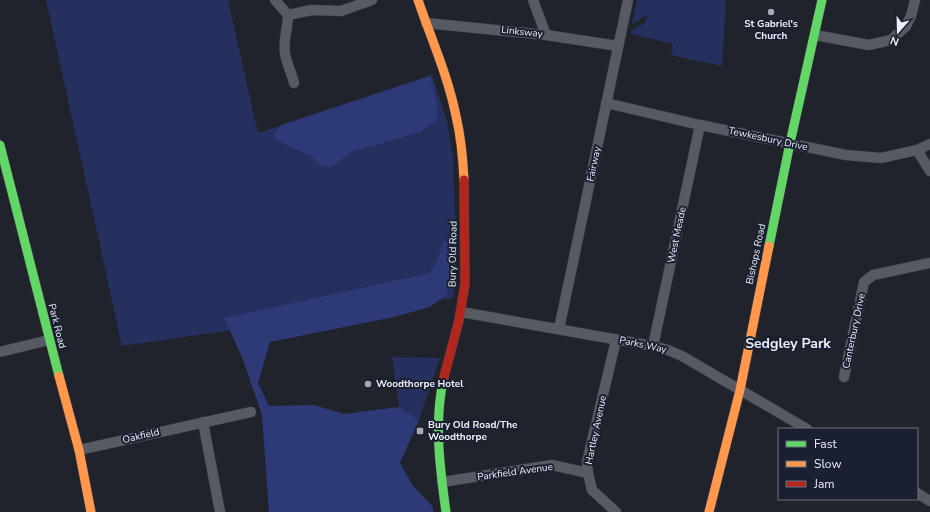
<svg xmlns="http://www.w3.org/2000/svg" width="930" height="512" viewBox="0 0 930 512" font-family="'Nunito Sans',sans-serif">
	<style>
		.green { fill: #25305e }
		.forest { fill: #2e3a78 }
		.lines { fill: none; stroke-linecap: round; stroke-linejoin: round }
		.street-casing { stroke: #3c3e46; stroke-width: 11 }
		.fast-casing { stroke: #3c3e46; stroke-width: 10 }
		.slow-casing { stroke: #3c3e46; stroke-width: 10 }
		.jam-casing { stroke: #3c3e46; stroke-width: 10 }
		.street { stroke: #575a62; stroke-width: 10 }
		.fast { stroke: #63d668; stroke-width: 9 }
		.slow { stroke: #ff974d; stroke-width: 9 }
		.jam { stroke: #b3261e; stroke-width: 9 }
		.poi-dot { fill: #a4a8b3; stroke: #1b2031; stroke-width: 1.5 }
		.labels { text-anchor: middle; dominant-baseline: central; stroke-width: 4; stroke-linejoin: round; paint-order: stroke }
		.poi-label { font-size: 10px; font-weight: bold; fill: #ebeffb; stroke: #1b2031; text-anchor: start }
		.street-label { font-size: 10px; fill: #ebeffb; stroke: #1b2031 }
		.district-label { font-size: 14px; font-weight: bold; fill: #ebeffb; stroke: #1b2031 }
	</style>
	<rect width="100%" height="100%" fill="#20232c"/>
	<!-- green -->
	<path class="green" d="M46,0H228L258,133L429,76V74L432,75L447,121L453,158L456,244V268L453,298L122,346Z
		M637,0H726L722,66L671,55L673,44L631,34V31L645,23L647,15L632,24Z
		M392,357L440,358L419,420L399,407Z"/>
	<!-- forest -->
	<path class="forest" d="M430,76C434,90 439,105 437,120L420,132L351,152L332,167H325L319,165L311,156L287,145L277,140L274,136L276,131L282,125Z
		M447,241L451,243L452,269L446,295L430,307L394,317L270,342L258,383L269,406L314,405L344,414L399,407L419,420L400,463L413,486L433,507V512H269L262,415L242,357L224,318L430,273L437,261L443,242Z"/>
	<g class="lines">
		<defs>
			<path id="street" d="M275,0L288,15
				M533,0L546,35
				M426,23L546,35L618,46
				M815,35L869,45L891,40L906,26L911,16L915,0
				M294,83C292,73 286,63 285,53C283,40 288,27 288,15L312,10L341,11L372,0
				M606,103L700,125L846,155L881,158L917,150L930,144
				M917,150L930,171
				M461,312L653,346L668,350L682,356L807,429
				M559,329L628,0
				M653,346L700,125
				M0,352L49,340
				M844,377L864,282L873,275L930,263
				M203,422L220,512
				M79,450L251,412
				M442,482L552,465L588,473
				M917,493L930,501
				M616,512L592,490L588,473L587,462L616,340"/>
			<path id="fast" d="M0,145L59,376
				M769,246L790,143L822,0
				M443,381C434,425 440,468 446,512"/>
			<path id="slow" d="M418,0C431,38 448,76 456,116C461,137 463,159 464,180
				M59,376L79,450L91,512
				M709,512L740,390L769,246"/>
			<path id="jam" d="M443,381L459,320L465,284L464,180"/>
		</defs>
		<!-- street casing -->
		<use href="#street" class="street-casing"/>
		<!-- fast casing -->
		<use href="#fast" class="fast-casing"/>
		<!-- slow casing -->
		<use href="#slow" class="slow-casing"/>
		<!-- jam casing -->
		<use href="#jam" class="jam-casing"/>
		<!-- street -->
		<use href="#street" class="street"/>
		<!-- fast -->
		<use href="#fast" class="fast"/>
		<!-- slow -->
		<use href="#slow" class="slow"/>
		<!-- jam -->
		<use href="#jam" class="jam"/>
	</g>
	<!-- markers -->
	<g class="poi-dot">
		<circle cx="771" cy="12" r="4"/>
		<circle cx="368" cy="384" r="4"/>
		<rect x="416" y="427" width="8" height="8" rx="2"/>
	</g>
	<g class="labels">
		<!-- poi labels -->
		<g class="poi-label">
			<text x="771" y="24" text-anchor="middle">St Gabriel's<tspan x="771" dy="12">Church</tspan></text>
			<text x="376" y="384">Woodthorpe Hotel</text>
			<text x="428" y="425">Bury Old Road/The<tspan x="428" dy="12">Woodthorpe</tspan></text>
		</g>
		<!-- street labels -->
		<g class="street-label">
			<text transform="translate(522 32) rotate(6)">Linksway</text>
			<text transform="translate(768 139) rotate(12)">Tewkesbury Drive</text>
			<text transform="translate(594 164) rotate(-78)">Fairway</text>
			<text transform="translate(677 235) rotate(-78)">West Meade</text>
			<text transform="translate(453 254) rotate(-89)">Bury Old Road</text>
			<text transform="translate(756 254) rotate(-78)">Bishops Road</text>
			<text transform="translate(57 326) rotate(76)">Park Road</text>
			<text transform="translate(854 331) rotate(-78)">Canterbury Drive</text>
			<text transform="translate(643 345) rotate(12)">Parks Way</text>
			<text transform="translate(596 430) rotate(-78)">Hartley Avenue</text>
			<text transform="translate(141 436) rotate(-13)">Oakfield</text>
			<text transform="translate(515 472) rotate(-8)">Parkfield Avenue</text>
		</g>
		<!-- district labels -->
		<g class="district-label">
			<text x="788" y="343">Sedgley Park</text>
		</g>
	</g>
	<!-- legend -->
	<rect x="778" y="428" width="140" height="72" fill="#1b2031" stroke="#6e7382"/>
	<rect x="786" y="441" width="20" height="6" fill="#63d668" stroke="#6e7382"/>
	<text x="814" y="448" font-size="12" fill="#ebeffb">Fast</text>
	<rect x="786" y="461" width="20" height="6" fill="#ff974d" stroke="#6e7382"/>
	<text x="814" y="468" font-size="12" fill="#ebeffb">Slow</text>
	<rect x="786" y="481" width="20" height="6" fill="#b3261e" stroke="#6e7382"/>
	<text x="814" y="488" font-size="12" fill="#ebeffb">Jam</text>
	<!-- north arrow -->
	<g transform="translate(898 32) rotate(200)" stroke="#1b2031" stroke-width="3" paint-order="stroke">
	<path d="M0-3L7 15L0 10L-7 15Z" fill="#ebeffb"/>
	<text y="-6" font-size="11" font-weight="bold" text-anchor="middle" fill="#ebeffb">N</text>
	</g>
</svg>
